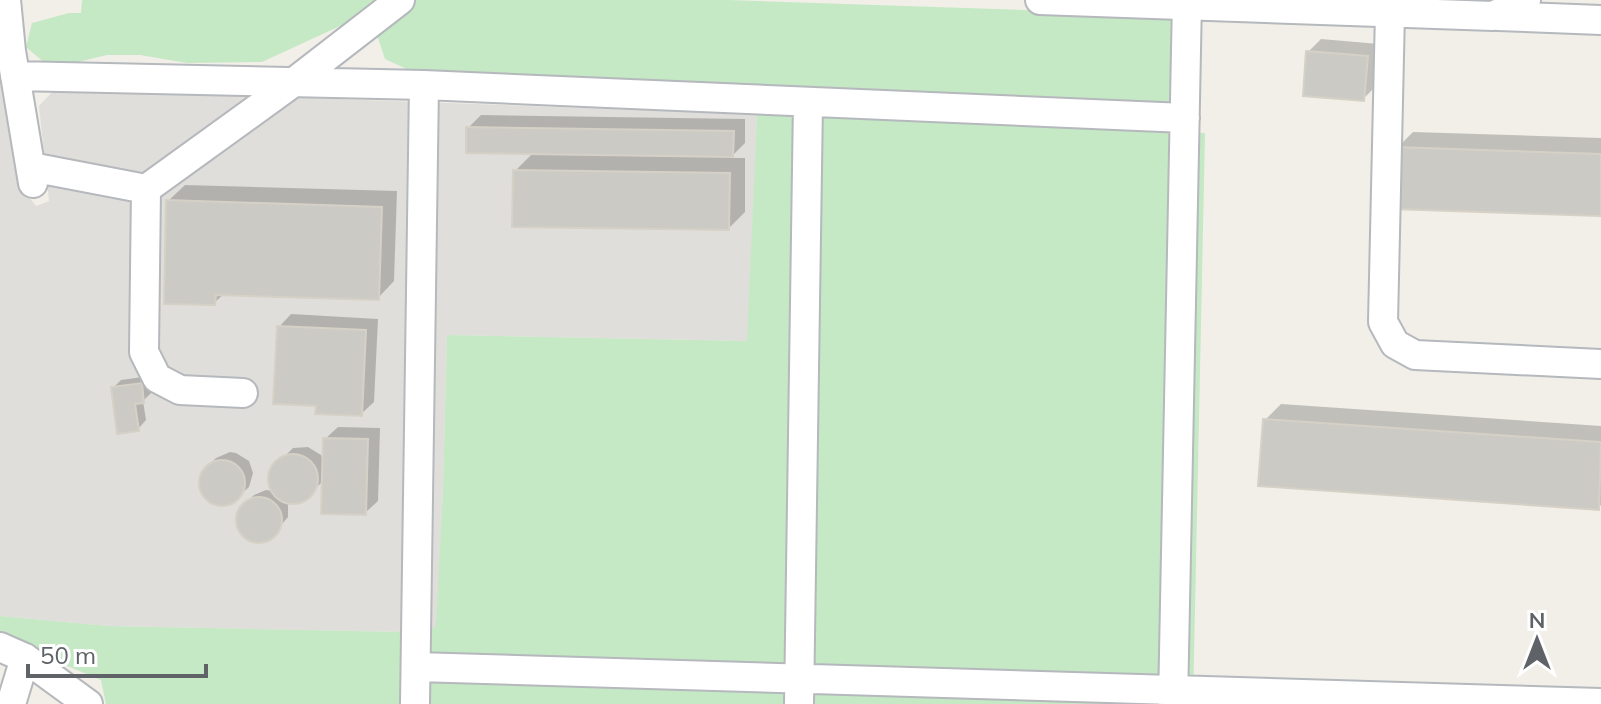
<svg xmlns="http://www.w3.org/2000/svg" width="1601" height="704" viewBox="0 0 1601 704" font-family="Mulish,sans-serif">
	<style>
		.industrial { fill: #e0deda }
		.green { fill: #c5e8c5 }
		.shadow { fill: #0003 }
		.building { fill: #cccac5; stroke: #d6d1c6; stroke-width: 2 }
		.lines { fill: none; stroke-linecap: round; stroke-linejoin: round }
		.minor-casing { stroke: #b5b8bc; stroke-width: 32 }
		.minor { stroke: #fff; stroke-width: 28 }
	</style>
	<rect width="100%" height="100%" fill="#f1efe8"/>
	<!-- industrial -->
	<path class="industrial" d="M0,24L21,186L36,206L49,201L39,106L55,89L757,114L748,341L447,335L443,489L437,627L405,632L108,626L0,616Z"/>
	<!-- green -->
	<path class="green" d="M83,0H728L1173,15L1169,104L411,71L385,59L376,32L340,26L262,62L187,63L140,55H107L65,65L46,64L26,47L32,23L69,13H81L82,1Z
		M757,114L1205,133L1193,704H106L101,680L0,638V616L108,626L405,632L436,627L443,489L447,335L747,341Z"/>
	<!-- shadow -->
	<path class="shadow" d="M1321,39L1379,44L1376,86L1364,98L1308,52Z
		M481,115L745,119V143L730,158H745V212L729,228L515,171L534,152L468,128Z
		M1413,132L1601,138V214L1397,148Z
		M185,185L397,191L394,281L378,298L225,293L214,303L168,201Z
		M291,314L378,319L374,402L361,414L318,404L279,327Z
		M150,376L152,392L143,401L146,420L138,429L113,388L121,380Z
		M1281,404L1601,426V505L1598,508L1265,420Z
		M338,427L380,428L378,501L365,513L324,480L306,498L299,500H286L288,503V517L271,537L258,541L245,535L241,530L238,517L245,504L254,495L266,490L273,491L270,483L273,468L293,448L308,447L321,455L324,464L325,439Z
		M230,452L236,453L249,461L253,473L249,487L239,496L234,501L220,505L208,499L203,494L201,480L207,467L216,458Z"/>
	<!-- building -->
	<path class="building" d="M1306,51L1368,56L1364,101L1303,96Z
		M466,127L734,131L733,157L466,153Z
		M1395,147L1601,154V216L1393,209Z
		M513,170L730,173L729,230L512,227Z
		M166,200L382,207L379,300L216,295L215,305L164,304Z
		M277,326L366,330L362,416L315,414L316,406L273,404Z
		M142,383L144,403L135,404L139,431L117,434L111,387Z
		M1263,419L1601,442L1599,510L1258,486Z
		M323,438L368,439L366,515L321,514Z
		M268 479a25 25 0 1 1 50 0a25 25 0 1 1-50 0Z
		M199 483a23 23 0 1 1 46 0a23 23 0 1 1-46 0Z
		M236 520a23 23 0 1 1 46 0a23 23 0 1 1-46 0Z"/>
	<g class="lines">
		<defs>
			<path id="minor" d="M6,0L11,51L33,183
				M1040,0L1493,16L1526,0
				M1390,12L1383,322L1395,344L1415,355L1601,364
				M1498,16L1601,20
				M15,76L424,85L1185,118
				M31,167L146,189L294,82L400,0
				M146,189L144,352L157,378L180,390L243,393
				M0,647L25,658L88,704
				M416,667L1601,703
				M11,704L25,658
				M415,704L424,85
				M799,704L808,102
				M1173,704L1187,0"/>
		</defs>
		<!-- minor casing -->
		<use href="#minor" class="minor-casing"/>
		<!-- minor -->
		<use href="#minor" class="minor"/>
	</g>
	<!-- north arrow -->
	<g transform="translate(1537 640)" stroke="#ffffff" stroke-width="6" paint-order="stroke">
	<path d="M0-6L14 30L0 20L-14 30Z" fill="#5f6368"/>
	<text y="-12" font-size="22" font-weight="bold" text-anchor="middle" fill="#5f6368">N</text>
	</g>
	<!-- scale -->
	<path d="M28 664v12h178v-12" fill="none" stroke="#5f6368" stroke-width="4"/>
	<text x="40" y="664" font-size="24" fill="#5f6368" stroke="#ffffff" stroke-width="6" paint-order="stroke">50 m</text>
</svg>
